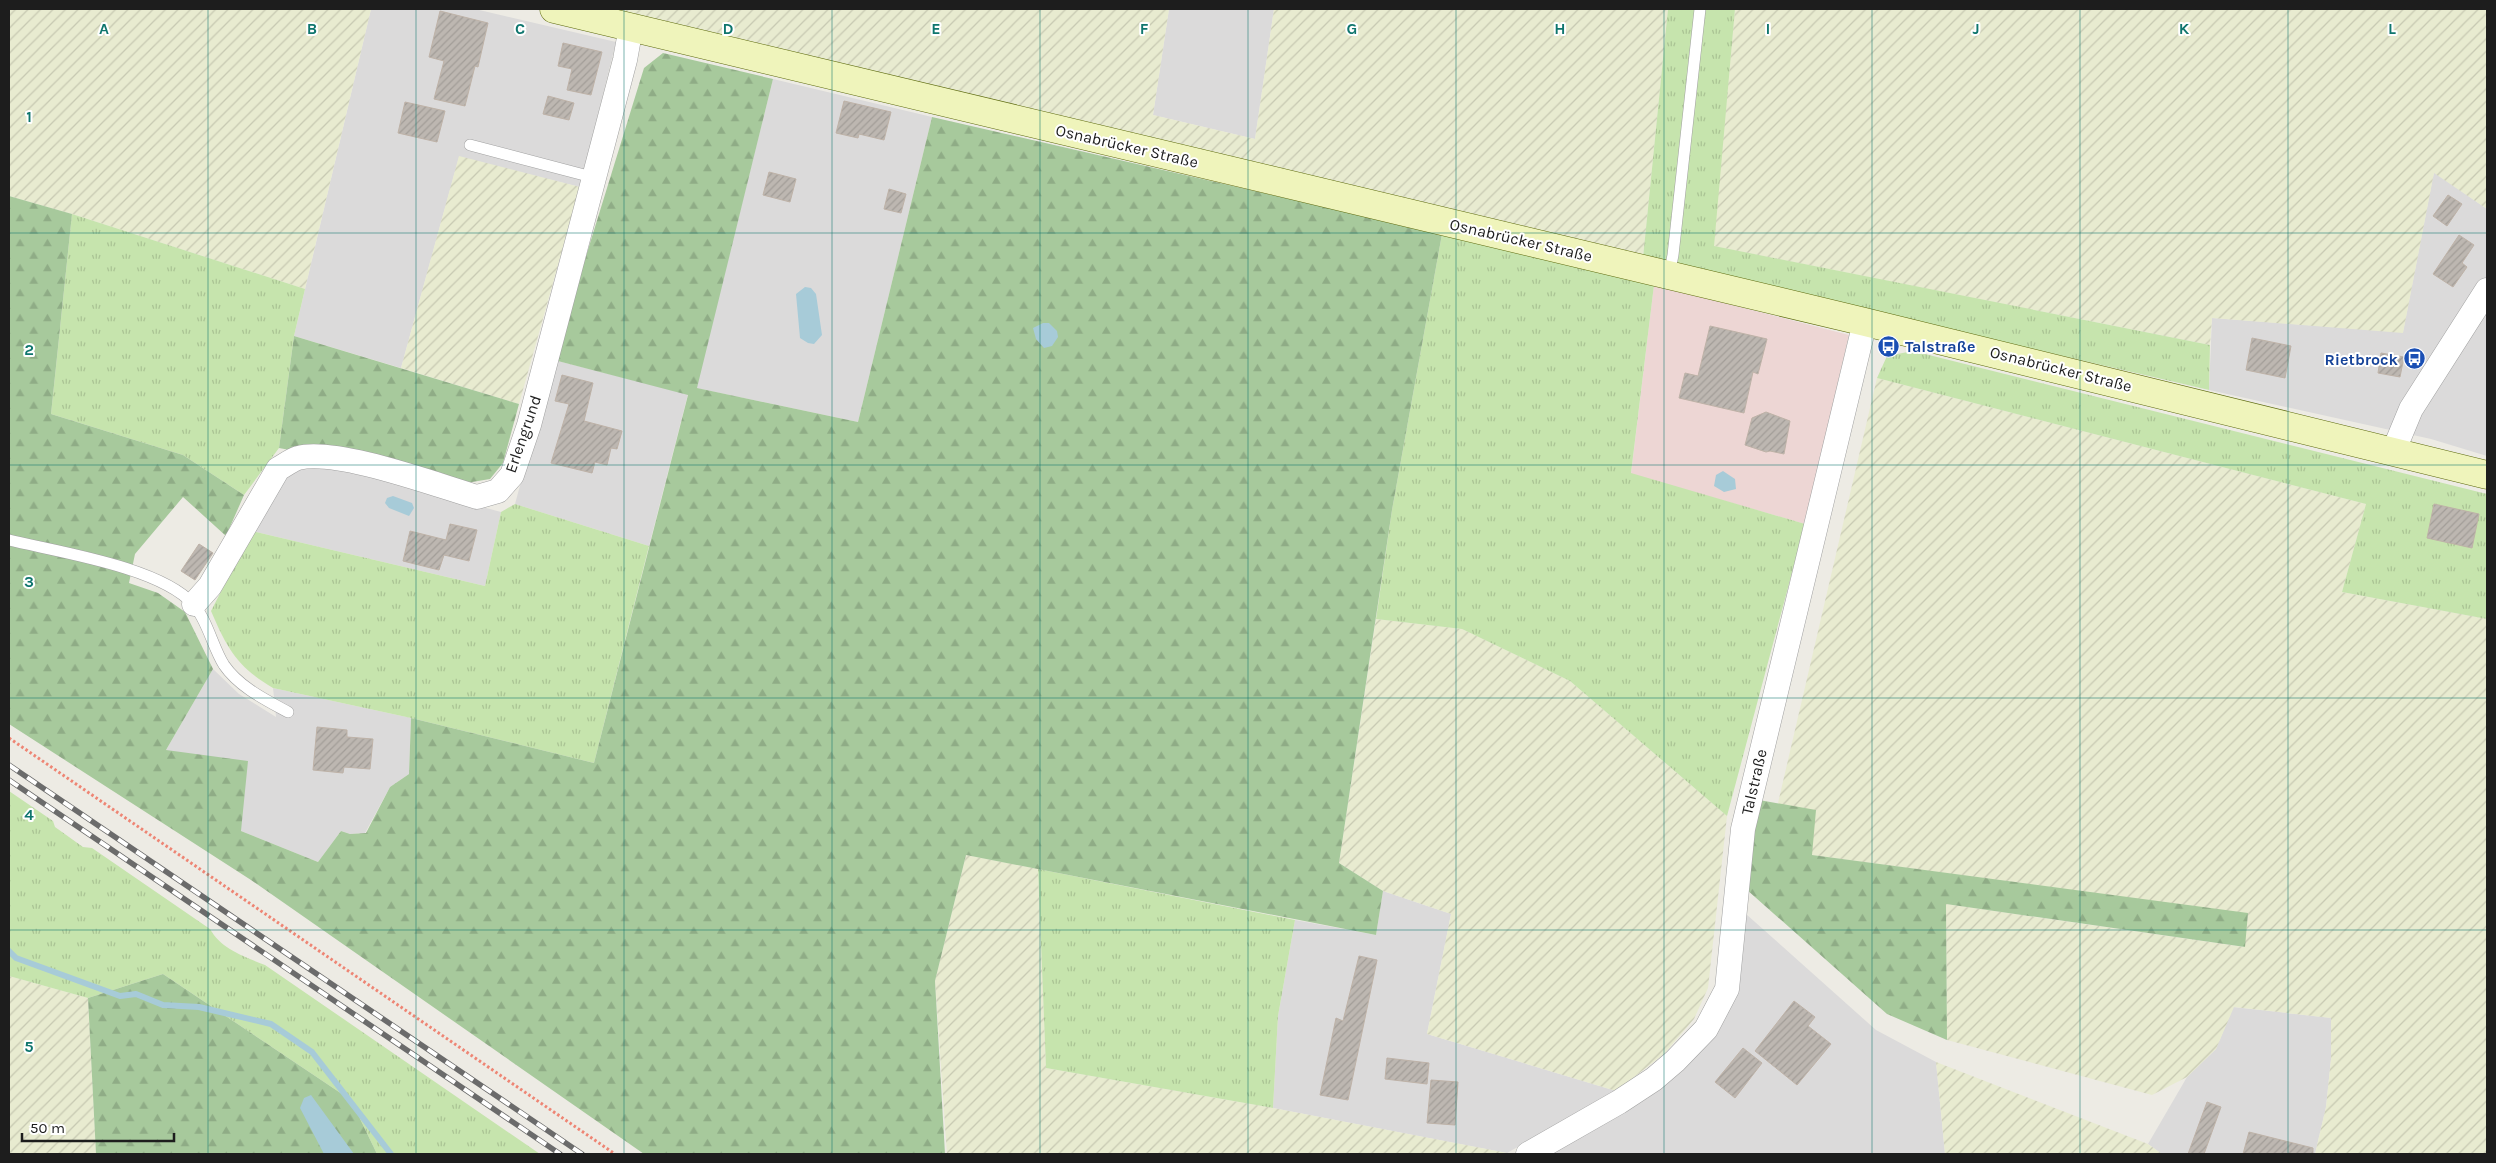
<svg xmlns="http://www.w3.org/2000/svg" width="2496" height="1163" viewBox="0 0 2496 1163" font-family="Karla,sans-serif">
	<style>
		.residential { fill: #dbdada }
		.commercial { fill: #edd6d4 }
		.farmland { fill: url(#farmland-furrows) }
		.grass { fill: url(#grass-tufts) }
		.forest { fill: url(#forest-firs) }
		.water { fill: #a7cbd8 }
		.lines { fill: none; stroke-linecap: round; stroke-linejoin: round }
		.stream { stroke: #a7cbd8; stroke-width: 6 }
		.building { fill: url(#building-hatch); stroke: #beb2a7 }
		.service-casing { stroke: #a1a1a1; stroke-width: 12 }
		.minor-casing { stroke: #a1a1a1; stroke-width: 25 }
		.secondary-casing { stroke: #5d6a0e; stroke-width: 29 }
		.path { stroke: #ee8574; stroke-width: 3; stroke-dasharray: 2.5 2.5; stroke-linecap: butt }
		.service { stroke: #fff; stroke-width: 11 }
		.minor { stroke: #fff; stroke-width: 24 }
		.secondary { stroke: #eff4bb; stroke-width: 28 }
		.rail-casing { stroke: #6b6b6b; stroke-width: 5.5 }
		.rail { stroke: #fff; stroke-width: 4; stroke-dasharray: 11; stroke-linecap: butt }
		.grid { fill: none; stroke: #0f766e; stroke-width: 1; stroke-opacity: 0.55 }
		.labels { text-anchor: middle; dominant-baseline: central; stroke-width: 4; stroke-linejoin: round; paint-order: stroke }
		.street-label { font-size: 16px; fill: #1d1d1d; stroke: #fff }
		.transit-label { font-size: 16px; font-weight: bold; fill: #164399; stroke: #fff; text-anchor: start }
		.grid-label { font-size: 16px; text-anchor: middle; font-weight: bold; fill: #0f766e; stroke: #fff; stroke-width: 4; stroke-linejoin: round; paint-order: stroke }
	</style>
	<defs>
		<pattern id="farmland-furrows" width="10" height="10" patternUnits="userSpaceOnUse" patternTransform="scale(1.25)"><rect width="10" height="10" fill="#e8ebd0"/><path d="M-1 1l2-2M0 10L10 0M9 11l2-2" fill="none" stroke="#c7c9b2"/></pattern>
		<pattern id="grass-tufts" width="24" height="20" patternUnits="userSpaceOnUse" patternTransform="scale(1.25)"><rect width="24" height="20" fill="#c6e4ad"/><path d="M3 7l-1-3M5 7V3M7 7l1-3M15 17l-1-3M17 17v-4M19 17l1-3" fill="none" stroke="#aac394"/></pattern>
		<pattern id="forest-firs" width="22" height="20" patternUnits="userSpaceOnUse" patternTransform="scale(1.25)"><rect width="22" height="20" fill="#a7c99c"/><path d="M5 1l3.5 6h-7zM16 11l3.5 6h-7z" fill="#8fac86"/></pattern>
		<pattern id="building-hatch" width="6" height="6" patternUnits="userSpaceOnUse" patternTransform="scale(1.25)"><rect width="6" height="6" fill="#bdb7b1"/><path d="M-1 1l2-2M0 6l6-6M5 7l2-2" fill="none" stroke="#a29d98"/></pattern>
	</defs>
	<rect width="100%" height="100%" fill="#edebe4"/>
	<!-- residential -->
	<path class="residential" d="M371,9H475L616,42L580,187L459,157L401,368L294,336Z
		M1169,9H1274L1255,139L1153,115Z
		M773,79L932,117L858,422L696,388Z
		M2434,172L2487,209V456L2431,439L2209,390L2212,318L2403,332Z
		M554,360L688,394L649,546L515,504Z
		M334,467L501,512L485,586L252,531L282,480L296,470Z
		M213,669L239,694L276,717L273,688L411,718L409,774L390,787L365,833L350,834L341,831L318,862L241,831L166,750Z
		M1383,891L1451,914L1427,1034L1616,1091L1507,1153L1273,1108L1278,1016L1295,920L1376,935Z
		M1746,914L1876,1030L1936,1062L1945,1154H1552L1638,1104L1681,1072L1714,1035L1735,991Z
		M2233,1007L2332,1018L2331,1059L2326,1107L2315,1154H2162L2148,1144L2187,1077L2216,1049Z"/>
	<!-- commercial -->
	<path class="commercial" d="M1654,285L1849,335L1805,524L1631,474Z"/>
	<!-- farmland -->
	<path class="farmland" d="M9,9H371L305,289L72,214L9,196Z
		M600,9H1169L1153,115L1255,139L1274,9H1668L1643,258Z
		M1735,9H2487V209L2434,173L2403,333L2212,318L2210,345L1713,246Z
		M459,156L580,187L519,404L401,368Z
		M1877,378L2366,504L2342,592L2487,619V1154H2315L2326,1107L2331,1059V1018L2234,1007L2216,1049L2187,1077L2152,1095L1947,1040L1946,904L2244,947L2248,914L1811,855L1778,803Z
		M1376,619L1462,629L1570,681L1727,816L1708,988L1694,1019L1664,1054L1616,1091L1427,1034L1451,914L1383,891L1339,863Z
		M966,855L1038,869L1046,1068L1273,1108L1507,1153L947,1154L935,981Z
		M9,976L88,998L96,1154H9Z
		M1936,1062L2148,1144L2162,1154H1945Z"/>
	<!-- grass -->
	<path class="grass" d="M1668,9H1735L1714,246L2210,345L2209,390L1643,258Z
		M72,214L305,289L294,336L279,448L244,495L183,455L51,414Z
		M1442,234L1654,285L1631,473L1805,524L1727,816L1570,681L1462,629L1376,619L1392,510Z
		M1913,351L2487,494V619L2342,592L2366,504L1877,378L1887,356Z
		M515,504L649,546L594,763L411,718L273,688C237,667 227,648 211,611L252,531L485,586L501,512Z
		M9,791L53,821L55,827L83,847L92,848L210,929C221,949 245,957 265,965L540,1154H377L351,1100L163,974L88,998L9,976Z
		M1038,869L1295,920L1278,1016L1273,1108L1046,1068Z"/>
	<!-- forest -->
	<path class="forest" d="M663,53L773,79L697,388L858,422L932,117L1442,234L1392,510L1339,863L1383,891L1376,935L966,855L935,981L945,1154H644L251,880L9,724V196L72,214L51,414L183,455L244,495L226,536L183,497L135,554L129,583L158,593L185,612L213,669L166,750L248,761L241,831L318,862L341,831L350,834L366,833L390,787L409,774L411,718L594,763L688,395L554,360L644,68Z
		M294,336L519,404L503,463L490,479L466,483L279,448Z
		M1759,800L1816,810L1812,855L2248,913L2245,947L1946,904L1947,1040L1887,1014L1746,889Z
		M163,974L351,1100L377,1154H96L88,998Z"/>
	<!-- water -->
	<path class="water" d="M805,287L811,288L816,294L822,335L814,344L808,343L800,338L796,294Z
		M1043,323H1049L1057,331L1058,337L1052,346L1044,348L1036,339L1033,328Z
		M1723,471L1735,479L1736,489L1724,492L1714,486L1716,475Z
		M393,496L412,503L414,508L409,516L389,508L385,503L387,498Z
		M311,1095L354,1154H324L300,1108L304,1098Z"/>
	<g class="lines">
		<!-- stream -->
		<path class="stream" d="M9,951L16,958L120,996L136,994L163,1005L199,1007L271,1024L312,1052L391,1154"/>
	</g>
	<!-- building -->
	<path class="building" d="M440,11L488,23L478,67L475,66L465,106L434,99L444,61L429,57Z
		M563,43L602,52L591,95L567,90L572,69L558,66Z
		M548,96L574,103L569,120L543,114Z
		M844,101L891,112L884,140L859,134L858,138L836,133Z
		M405,102L445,111L437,142L398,133Z
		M769,172L796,179L790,202L763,195Z
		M889,189L906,194L901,213L884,209Z
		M2448,195L2462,204L2447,226L2433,216Z
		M2459,235L2474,245L2462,263L2467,267L2453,287L2433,274Z
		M1710,326L1767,339L1758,374L1753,372L1744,413L1679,398L1685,373L1698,376Z
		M2252,338L2291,346L2285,378L2246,370Z
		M2381,353L2404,357L2400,377L2378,373Z
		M562,375L593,383L584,421L622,431L617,449L611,448L607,465L595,462L592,473L551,463L569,404L555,401Z
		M1766,412L1790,421L1784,454L1770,451L1766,452L1745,445L1752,418Z
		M2434,504L2479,514L2472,548L2427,538Z
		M450,524L477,530L469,561L444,555L439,570L403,561L410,531L446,540Z
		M199,544L213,553L195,580L181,571Z
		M317,727L347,730V737L373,739L370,769L344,767L343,773L313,770Z
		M1359,956L1377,960L1348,1100L1320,1095L1336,1018L1343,1021Z
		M1794,1001L1815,1017L1808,1026L1831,1044L1797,1085L1755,1051Z
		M1743,1048L1762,1063L1735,1098L1715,1082Z
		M1387,1058L1429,1063L1427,1084L1385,1079Z
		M1431,1080L1458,1082L1455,1125L1427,1123Z
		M2207,1102L2221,1107L2204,1154H2188Z
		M2249,1132L2313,1148V1154H2243Z"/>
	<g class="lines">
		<defs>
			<path id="service" d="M470,145L592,177
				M1669,275L1673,255L1700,9
				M9,540C58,552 160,567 193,604C207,619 213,648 224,665C239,687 266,700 288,712"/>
			<path id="minor" d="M2394,450L2411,409L2487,290
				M194,604L210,586L278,469C284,466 291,460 298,458C337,448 436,485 477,497L498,491L512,475L529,425L625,60L631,27
				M1528,1154L1619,1102L1654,1079L1675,1061L1706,1029L1727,989L1743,829L1865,322"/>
			<path id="secondary" d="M554,9L1865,322L2487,475"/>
		</defs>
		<!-- service casing -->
		<use href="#service" class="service-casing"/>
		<!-- minor casing -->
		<use href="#minor" class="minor-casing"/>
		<!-- secondary casing -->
		<use href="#secondary" class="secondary-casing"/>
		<!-- path -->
		<path class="path" d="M9,738L615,1154"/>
		<!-- service -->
		<use href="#service" class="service"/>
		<!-- minor -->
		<use href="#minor" class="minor"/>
		<!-- secondary -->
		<use href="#secondary" class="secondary"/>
		<defs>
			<path id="rail" d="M9,765L582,1154
				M9,780L560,1154"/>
		</defs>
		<!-- rail casing -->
		<use href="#rail" class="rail-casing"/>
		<!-- rail -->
		<use href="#rail" class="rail"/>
	</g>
	<!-- grid -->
	<path class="grid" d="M208,9V1154M416,9V1154M624,9V1154M832,9V1154M1040,9V1154M1248,9V1154M1456,9V1154M1664,9V1154M1872,9V1154M2080,9V1154M2288,9V1154M9,233H2487M9,465H2487M9,698H2487M9,930H2487"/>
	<!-- icons -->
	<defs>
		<symbol id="bus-disc" viewBox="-11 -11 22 22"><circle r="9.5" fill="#1a4fb4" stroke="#fff"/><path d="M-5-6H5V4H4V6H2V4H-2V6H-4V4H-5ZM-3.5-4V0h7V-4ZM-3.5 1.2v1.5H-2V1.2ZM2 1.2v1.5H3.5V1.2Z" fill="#fff"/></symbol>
	</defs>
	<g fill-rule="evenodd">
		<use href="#bus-disc" x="1876" y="334" width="25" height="25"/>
		<use href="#bus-disc" x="2402" y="346" width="25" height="25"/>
	</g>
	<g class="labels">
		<!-- street labels -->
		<g class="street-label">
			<text transform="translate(1127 146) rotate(13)">Osnabrücker Straße</text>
			<text transform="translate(1521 240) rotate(13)">Osnabrücker Straße</text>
			<text transform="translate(2061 369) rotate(14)">Osnabrücker Straße</text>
			<text transform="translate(523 434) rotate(-71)">Erlengrund</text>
			<text transform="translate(1754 782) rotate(-77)">Talstraße</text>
		</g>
		<!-- transit labels -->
		<g class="transit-label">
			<text x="1905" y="346">Talstraße</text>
			<text x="2398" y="359" text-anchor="end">Rietbrock</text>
		</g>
	</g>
	<g class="grid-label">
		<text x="104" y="34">A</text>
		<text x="312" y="34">B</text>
		<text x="520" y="34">C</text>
		<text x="728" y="34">D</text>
		<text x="936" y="34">E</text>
		<text x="1144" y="34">F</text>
		<text x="1352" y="34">G</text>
		<text x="1560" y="34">H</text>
		<text x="1768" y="34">I</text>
		<text x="1976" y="34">J</text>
		<text x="2184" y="34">K</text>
		<text x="2392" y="34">L</text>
		<text x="29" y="122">1</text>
		<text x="29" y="355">2</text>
		<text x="29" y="587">3</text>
		<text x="29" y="820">4</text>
		<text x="29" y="1052">5</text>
	</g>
	<!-- border -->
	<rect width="2496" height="1163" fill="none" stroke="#1d1d1d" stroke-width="20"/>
	<!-- scale -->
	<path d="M22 1133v8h152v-8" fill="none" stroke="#1d1d1d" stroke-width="2.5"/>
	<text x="30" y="1133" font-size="15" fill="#1d1d1d" stroke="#ffffff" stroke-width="4" paint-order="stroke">50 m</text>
</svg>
